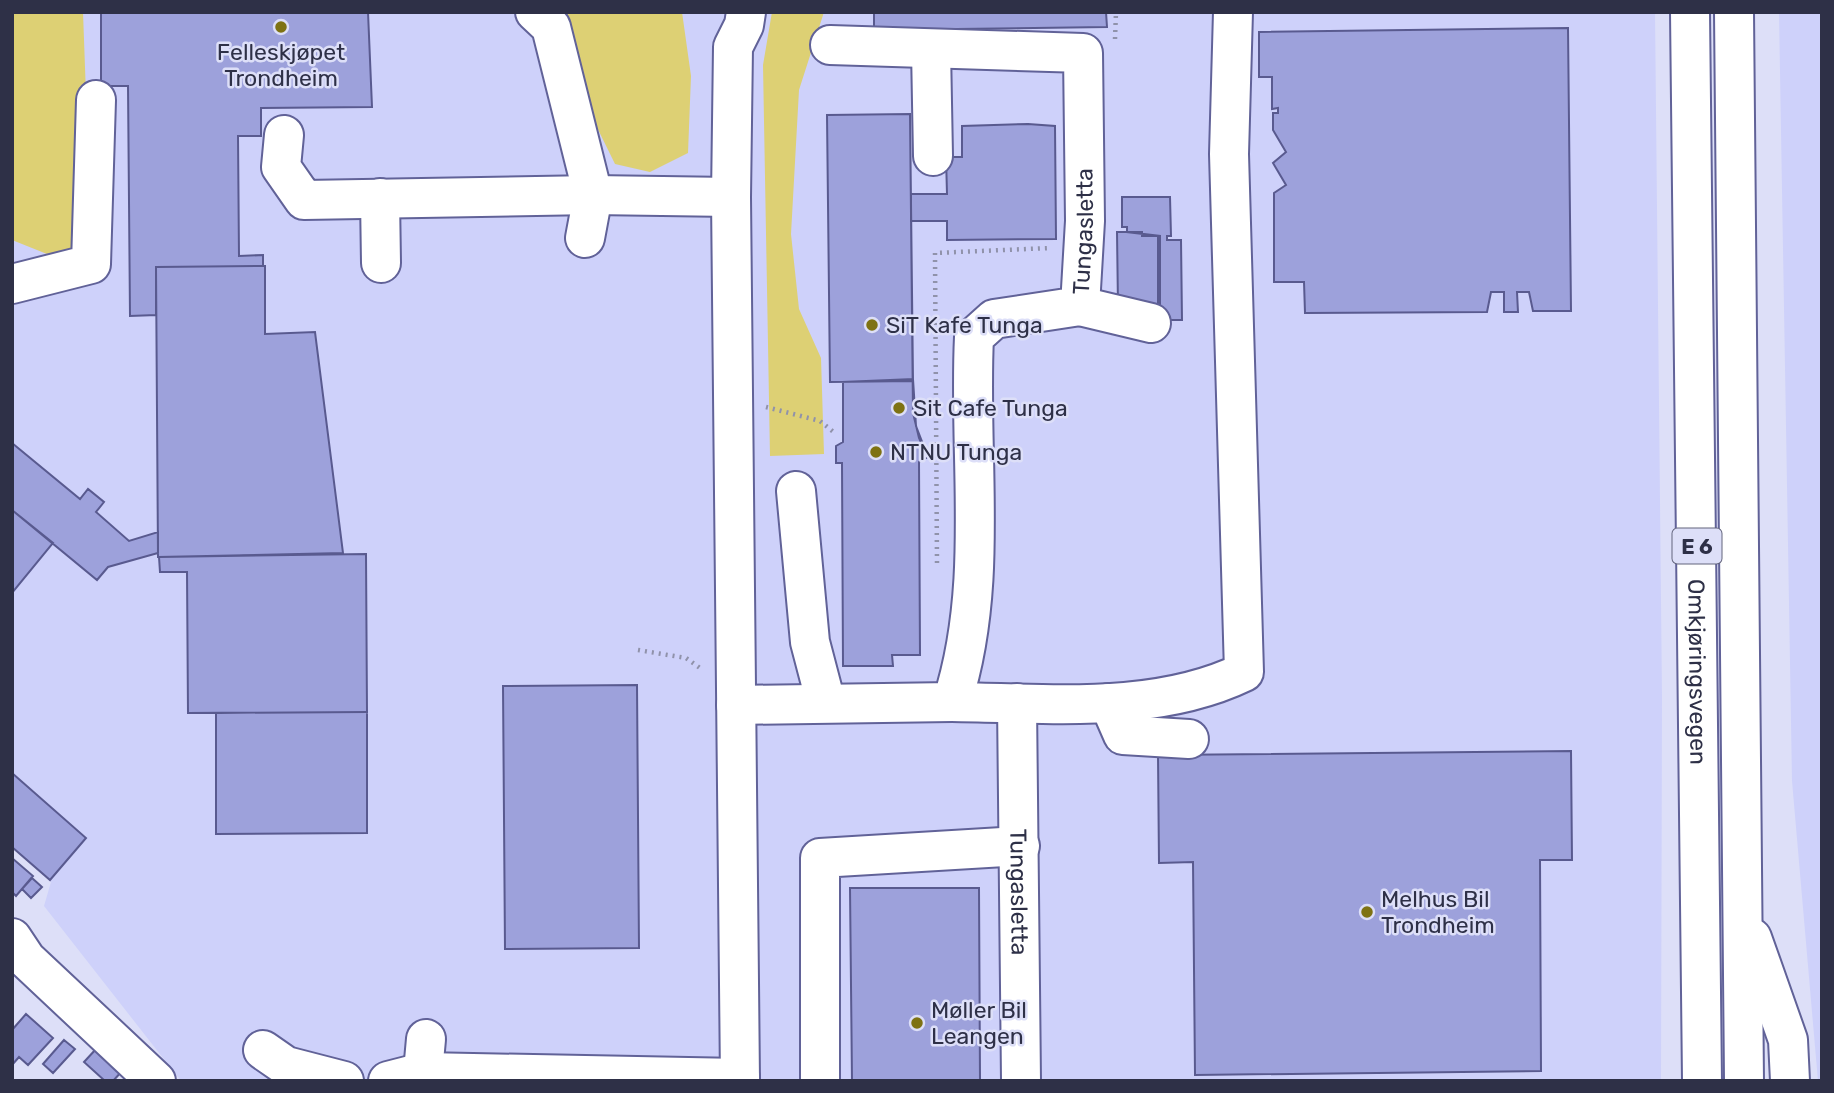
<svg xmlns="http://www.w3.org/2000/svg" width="1834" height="1093" viewBox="0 0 1834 1093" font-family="Rubik,sans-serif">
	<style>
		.built { fill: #ced1fa }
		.green { fill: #ddd074 }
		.building { fill: #9da1db; stroke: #595a8f; stroke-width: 2 }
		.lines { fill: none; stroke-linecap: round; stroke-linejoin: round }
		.minor-casing { stroke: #616298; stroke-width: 42 }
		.highway-casing { stroke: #616298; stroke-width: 42 }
		.path { stroke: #9092aa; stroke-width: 4.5; stroke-dasharray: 2 5; stroke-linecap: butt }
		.minor { stroke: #fff; stroke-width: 38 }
		.highway { stroke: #fff; stroke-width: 38 }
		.poi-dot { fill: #7e7213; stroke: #dddff8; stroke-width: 2.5 }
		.labels { text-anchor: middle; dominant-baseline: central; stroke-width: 5; stroke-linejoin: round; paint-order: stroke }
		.shield { fill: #dddff8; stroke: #62647c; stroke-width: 2 }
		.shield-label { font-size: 21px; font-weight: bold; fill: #2e3047 }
		.poi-label { font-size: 23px; fill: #2e3047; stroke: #dddff8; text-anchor: start }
		.street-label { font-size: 23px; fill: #2e3047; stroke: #dddff8 }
	</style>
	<rect width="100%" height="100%" fill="#dddff8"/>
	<!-- built -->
	<path class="built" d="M12,12H1655L1662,698L1661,1081H181L44,906L51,882L12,847Z
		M1779,12H1822V1081H1818L1792,781Z"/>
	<!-- green -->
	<path class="green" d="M12,12H83L86,95L78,247L47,254L12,240Z
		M552,12H682L691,76L688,153L650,172L615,164L585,103Z
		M772,12H824L799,90L791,234L799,309L821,358L824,454L770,456L763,65Z"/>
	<!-- building -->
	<path class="building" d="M101,12H368L372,107L261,108V136H238L239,256L263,255V266L156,267V315L130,316L128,86H101Z
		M874,12H1106L1107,27L874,30Z
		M1568,28L1571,311H1533L1529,292H1517L1518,312H1504V292H1491L1487,312L1305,313L1304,282H1274V193L1286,185L1273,163L1286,152L1273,130V113H1278V108L1272,109V77H1259V32Z
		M910,114L913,381L830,382L827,115Z
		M910,114L913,413L919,438L928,457L919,462L920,655H892L893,666H843L842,463H836V446L843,442V382H830L827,115Z
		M1028,124L1055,126L1056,239L947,240V221H911V194H947L946,157H962V126Z
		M1122,197H1170L1171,236H1167V240H1181L1182,320H1160V236L1127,232V227H1122Z
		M1117,232H1142V236H1158V307H1118Z
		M265,266V334L315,332L343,553L158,557L156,267Z
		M913,379L916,426L928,457L919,462L920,655H892L893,666H843L842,463H836V446L843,442V382Z
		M12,443L80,499L88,489L104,502L96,512L129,541L158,532V553L108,567L97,580L12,510Z
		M12,510L53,543L12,593Z
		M366,554L367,712L188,713L187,572H160L159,557Z
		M637,685L639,948L505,949L503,686Z
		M367,712V833L216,834V713Z
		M1571,751L1572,860H1540L1541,1071L1195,1075L1193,862L1159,863L1158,755Z
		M12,773L86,838L50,880L12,847Z
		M12,858L33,876L16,896L12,892Z
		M32,878L42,887L31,898L22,889Z
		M850,888H979L980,1081H852Z
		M26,1014L53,1038L28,1065L19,1057L12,1065V1030Z
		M64,1040L75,1049L53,1073L43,1064Z
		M97,1048L123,1070L113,1081H105L84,1062Z"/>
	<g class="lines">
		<defs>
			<g id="minor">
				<path d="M535,12L551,27L593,195L585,238"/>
				<path d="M931,49L933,156"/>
				<path d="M284,135L281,167L304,200L593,195L731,197"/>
				<path d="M380,198L381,263"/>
				<path d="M12,284L91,264L96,100"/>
				<path d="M1080,306L1151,323"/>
				<path d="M796,491L810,642L826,703"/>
				<path d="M952,702C1048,703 1155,715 1244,672L1229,154L1233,12"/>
				<path id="s1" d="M1017,703L1021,1081"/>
				<path d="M1109,703L1123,735L1189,739"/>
				<path id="s2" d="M736,705L952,702C990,585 968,458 974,337L994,319L1080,306L1085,221L1083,53L830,45"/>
				<path d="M12,938L26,959L156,1081"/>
				<path d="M263,1050L286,1066L344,1081"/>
				<path d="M423,1072L426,1039"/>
				<path d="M388,1081L423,1072L740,1078"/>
				<path d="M740,1081L731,197L733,47L744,25L746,12"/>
				<path d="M820,1081V858L1020,846"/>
			</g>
			<g id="highway">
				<path id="s3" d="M1690,12L1702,1081"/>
				<path d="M1734,12L1744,1081"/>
				<path d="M1752,938L1788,1040L1790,1081"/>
			</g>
		</defs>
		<!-- minor casing -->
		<use href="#minor" class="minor-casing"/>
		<!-- highway casing -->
		<use href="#highway" class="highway-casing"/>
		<!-- path -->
		<path class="path" d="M1115,39L1116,12
			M766,407L820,421L836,434
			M937,563L935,253L1050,248
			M638,650L686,658L700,668"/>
		<!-- minor -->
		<use href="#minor" class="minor"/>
		<!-- highway -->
		<use href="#highway" class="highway"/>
	</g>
	<!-- markers -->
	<g class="poi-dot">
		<circle cx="281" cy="27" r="7"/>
		<circle cx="872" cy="325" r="7"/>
		<circle cx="899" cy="408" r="7"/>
		<circle cx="876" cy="452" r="7"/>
		<circle cx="1367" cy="912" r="7"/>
		<circle cx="917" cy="1023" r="7"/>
	</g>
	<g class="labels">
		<!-- shield labels -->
		<rect class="shield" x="1672.5" y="528.5" width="49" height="35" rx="5"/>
		<g class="shield-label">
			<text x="1697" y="546">E 6</text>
		</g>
		<!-- poi labels -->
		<g class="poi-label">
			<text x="281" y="52" text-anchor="middle">Felleskjøpet<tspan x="281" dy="26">Trondheim</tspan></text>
			<text x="886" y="325">SiT Kafe Tunga</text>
			<text x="913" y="408">Sit Cafe Tunga</text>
			<text x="890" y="452">NTNU Tunga</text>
			<text x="1381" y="899">Melhus Bil<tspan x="1381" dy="26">Trondheim</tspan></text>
			<text x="931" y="1010">Møller Bil<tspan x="931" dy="26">Leangen</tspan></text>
		</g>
		<!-- street labels -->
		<g class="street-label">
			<text stroke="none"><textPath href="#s2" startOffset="772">Tungasletta</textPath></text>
			<text stroke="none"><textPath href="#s3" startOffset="660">Omkjøringsvegen</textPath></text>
			<text stroke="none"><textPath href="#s1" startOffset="189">Tungasletta</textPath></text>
		</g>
	</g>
	<!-- border -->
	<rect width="1834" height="1093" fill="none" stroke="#2e3047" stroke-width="28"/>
</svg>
